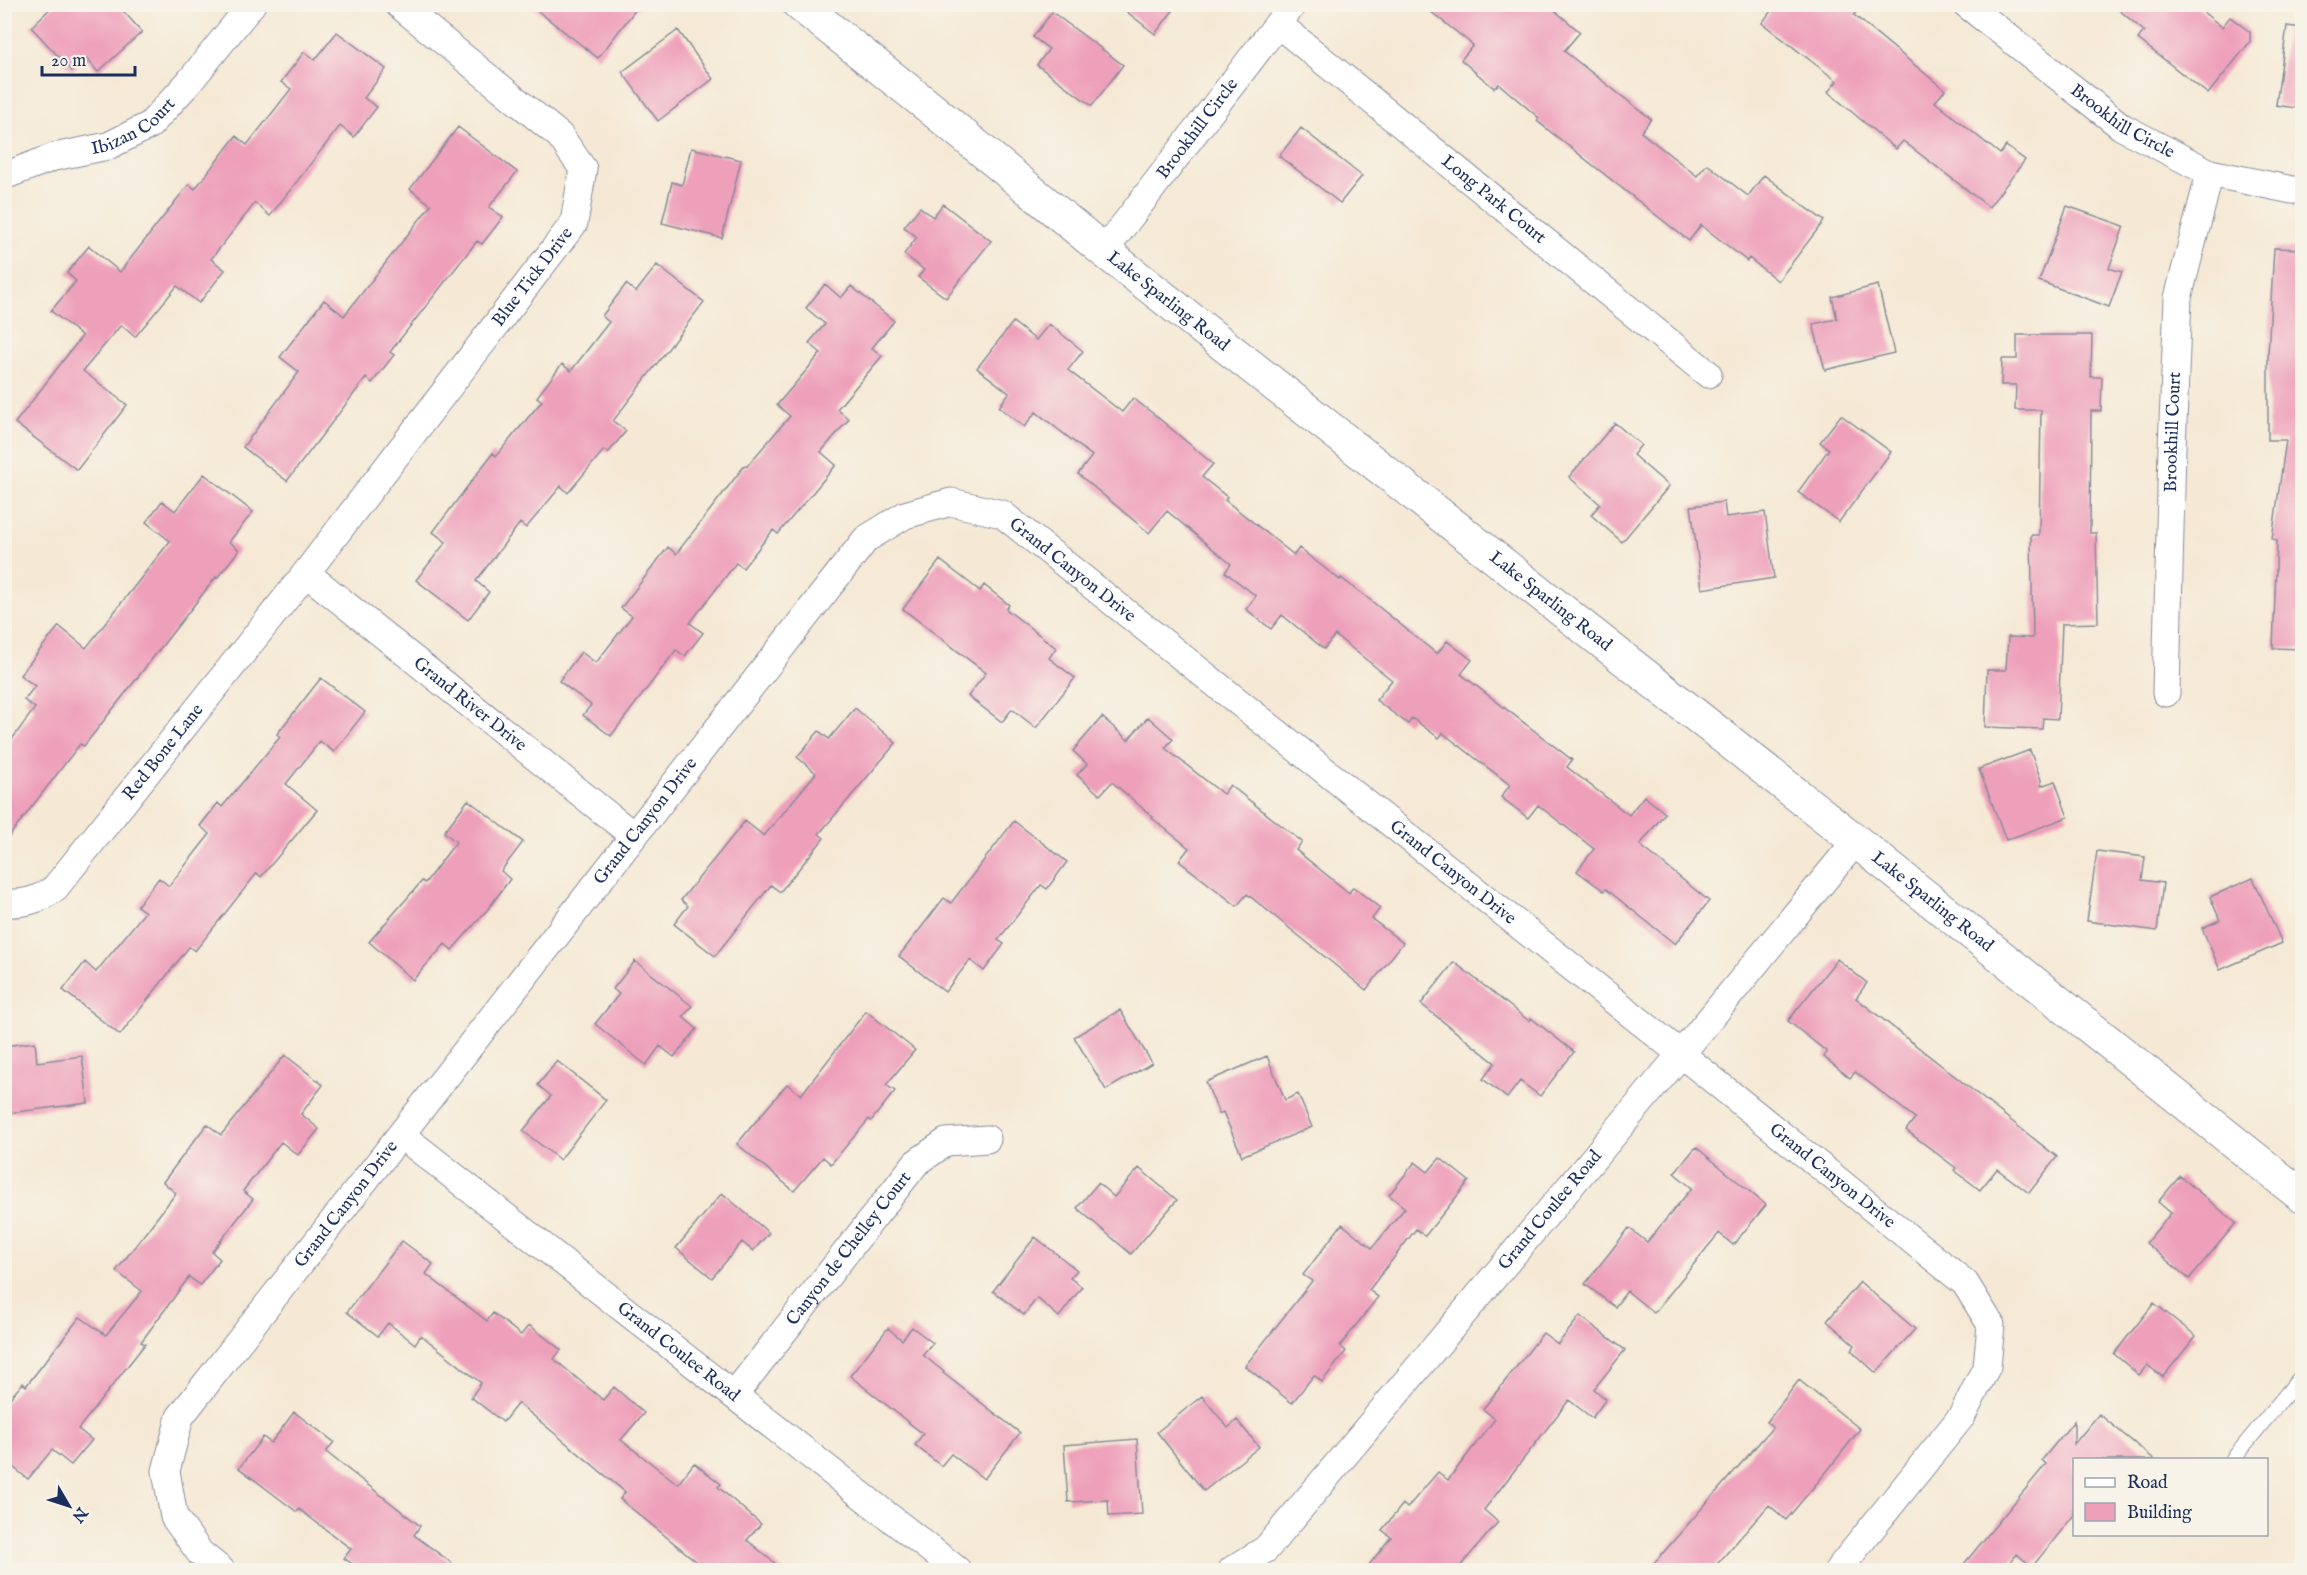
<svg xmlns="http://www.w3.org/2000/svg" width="2307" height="1575" viewBox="0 0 2307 1575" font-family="'IM FELL English',serif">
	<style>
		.building { fill: #ee9fba }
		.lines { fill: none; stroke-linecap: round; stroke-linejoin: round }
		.service-casing { stroke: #888c9a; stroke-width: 16 }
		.minor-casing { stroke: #888c9a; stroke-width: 29 }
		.tertiary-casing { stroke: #888c9a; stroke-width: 35 }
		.service { stroke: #fff; stroke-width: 14 }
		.minor { stroke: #fff; stroke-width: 27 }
		.tertiary { stroke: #fff; stroke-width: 33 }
		.labels { text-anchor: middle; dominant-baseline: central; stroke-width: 4.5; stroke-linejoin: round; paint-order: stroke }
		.street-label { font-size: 18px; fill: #1b2f5e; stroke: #f7f3e8 }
	</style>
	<rect width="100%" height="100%" fill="#f7f3e8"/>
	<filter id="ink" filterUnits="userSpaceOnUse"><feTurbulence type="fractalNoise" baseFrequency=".0167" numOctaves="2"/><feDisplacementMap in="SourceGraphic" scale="12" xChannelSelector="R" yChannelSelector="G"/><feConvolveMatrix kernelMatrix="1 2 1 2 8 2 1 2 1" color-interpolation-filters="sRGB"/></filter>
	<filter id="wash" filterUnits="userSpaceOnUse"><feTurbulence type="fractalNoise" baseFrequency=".008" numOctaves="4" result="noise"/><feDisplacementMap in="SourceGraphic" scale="24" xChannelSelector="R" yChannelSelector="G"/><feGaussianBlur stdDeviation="1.35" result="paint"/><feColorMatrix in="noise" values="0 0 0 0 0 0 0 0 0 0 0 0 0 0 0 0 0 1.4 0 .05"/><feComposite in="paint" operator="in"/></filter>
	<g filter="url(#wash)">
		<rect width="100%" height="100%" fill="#f5e9d5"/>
		<g id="blocks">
			<!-- building -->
			<path class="building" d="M55,4H117L142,32L98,72L86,58L72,71L31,27Z
				M529,4H640L598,58Z
				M1117,4H1178L1155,34Z
				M1421,4H1547L1580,32L1564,51L1651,119L1641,132L1697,176L1707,164L1748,196L1764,175L1824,221L1778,281L1749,258L1747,261L1701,225L1689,241L1537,121L1539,118L1499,84L1494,88L1461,60L1473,45Z
				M1776,4H1862L1854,15L1945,90L1935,102L2000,154L2006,146L2025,160L1989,207L1903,141L1896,149L1828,92L1837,81L1762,23Z
				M2112,4H2193L2222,27L2230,17L2250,32V42L2208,94L2138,39L2144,31Z
				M1052,12L1123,65L1092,106L1037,65L1049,49L1033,37Z
				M2287,26L2302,28V109L2276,105Z
				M678,30L713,79L658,121L622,72Z
				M337,32L386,69L364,98L377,107L354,137L340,126L270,216L255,203L211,259L225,270L199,303L177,286L135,337L121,325L83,371L127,405L77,470L15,423L82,336L51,311L76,281L67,273L89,246L120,272L189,184L195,189L236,136L247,145L291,89L281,82L304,52L315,60Z
				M458,127L517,172L489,207L503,217L482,244L477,241L390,352L394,355L372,383L366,378L287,481L243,447L299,372L280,357L324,300L344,316L431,205L410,189Z
				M1301,128L1362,176L1340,203L1279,156Z
				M691,148L741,160L722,238L662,223L672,182L682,185Z
				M943,204L991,241L946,298L918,277L924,270L904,254L917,237L904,227L920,207L933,217Z
				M2067,206L2124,226L2109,268L2122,272L2109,307L2039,281Z
				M2274,248L2302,249V649L2273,648L2277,540L2272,539L2286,440H2268V355Z
				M657,265L704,302L613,421L626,431L608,453L604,450L568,493L561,486L526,528L520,523L476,581L489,592L468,620L416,580L446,542L433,532L493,453L496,456L542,401L537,397L562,364L571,371L609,322L602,316L626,284L636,292Z
				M825,284L841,298L851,286L894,321L872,348L882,356L837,409L849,419L821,452L836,465L778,534L773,530L743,568L736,563L690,623L703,633L685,656L676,650L611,736L583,715L591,705L559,681L581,652L596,663L632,616L621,608L668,547L676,554L745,465L747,466L790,416L777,405L821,353L809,343L825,324L806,308Z
				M1878,285L1894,353L1825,370L1813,324L1837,319L1832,297Z
				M1013,322L1036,340L1049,324L1083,351L1068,370L1122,412L1133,398L1156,416L1213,464L1202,477L1227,497L1225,500L1294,555L1299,548L1340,580L1341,578L1369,599L1437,654L1447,641L1472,660L1461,674L1572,760L1567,767L1629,815L1644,796L1665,813L1640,845L1709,901L1675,944L1606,889L1604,891L1577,871L1594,849L1538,805L1528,818L1501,797L1510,785L1443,733L1439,738L1412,718L1408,724L1376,700L1392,680L1335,635L1324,649L1282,615L1271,629L1246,609L1256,596L1225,572L1231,564L1167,511L1149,533L1078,474L1092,456L1036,412L1024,427L999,407L1009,393L977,368Z
				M2017,335H2092L2091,377H2102L2101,411H2091L2090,533H2096L2098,623L2062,624L2058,719L2043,718L2042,729L1985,727L1987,670H2006L2008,637L2033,638L2031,535H2039L2041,410H2015L2016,385H2001L2002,359H2017Z
				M1841,415L1891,452L1839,522L1798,492L1829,449L1820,442Z
				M1615,423L1641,445L1633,455L1669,486L1622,542L1591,515L1600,504L1569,477Z
				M204,474L253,512L229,542L239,550L217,578L216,577L84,746L80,744L4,843V750L35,708L24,700L35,686L20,675L59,626L86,648L170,541L146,522L162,501L175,511Z
				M1724,502L1726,517L1765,512L1774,578L1702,589L1691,506Z
				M940,560L980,591L984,585L1009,605L1006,609L1056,648L1049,658L1075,678L1036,728L1012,709L1002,722L968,696L986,673L903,609Z
				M321,678L365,712L334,752L320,741L286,784L317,810L261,877L257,873L195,951L189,947L120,1035L63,990L85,962L96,972L145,912L137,906L159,878L169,886L210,834L200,826L218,803L222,807L280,737L277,734Z
				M855,708L896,743L819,834L824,838L780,892L771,885L715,956L674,924L688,906L681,900L745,821L764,836L816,773L797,757L819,731L829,739Z
				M1102,717L1128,740L1148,717L1173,739L1165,748L1223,794L1230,785L1302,842L1296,850L1349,893L1353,887L1380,908L1372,919L1403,943L1366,990L1247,894L1237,906L1179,861L1189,848L1152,818L1153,817L1112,782L1100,795L1077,775L1087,764L1073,751Z
				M2030,750L2041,780V786L2055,781L2068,817L2006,840L1979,769Z
				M468,800L523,842L501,871L510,879L488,909L452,950L445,944L413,980L369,942L422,881L425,883L456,842L444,832Z
				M1014,821L1067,862L1047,889L1041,885L998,940L1004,944L984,971L970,960L945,992L899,956L944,898L951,903Z
				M2097,851L2145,857L2142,880L2163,883L2157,931L2087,921Z
				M2253,878L2282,943L2220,970L2202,928L2220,920L2210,897Z
				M1837,959L1867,983L1856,998L2057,1157L2029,1193L1997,1169L1980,1190L1954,1170L1956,1168L1906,1130L1915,1118L1855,1072L1850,1078L1824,1057L1827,1052L1788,1021Z
				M635,961L692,1006L683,1017L697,1029L674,1057L660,1046L646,1065L595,1024L619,994L613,989Z
				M1454,962L1529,1021L1531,1018L1574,1052L1540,1096L1520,1081L1507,1098L1483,1079L1495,1063L1421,1004Z
				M1120,1010L1152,1063L1106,1090L1074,1037Z
				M866,1011L915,1050L886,1085L895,1091L871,1121L869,1119L831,1164L823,1157L794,1191L737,1144L787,1084L801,1095Z
				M35,1042L37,1062L82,1056L88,1103L9,1113L4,1082V1046Z
				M285,1055L323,1085L301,1114L319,1129L298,1155L281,1142L243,1191L253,1199L212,1252L220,1259L200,1285L189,1277L141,1342L145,1344L78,1429L92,1440L71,1465L52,1450L28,1479L4,1460V1405L23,1383L26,1386L80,1317L106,1335L142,1291L116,1271L176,1193L163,1182L207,1124L221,1135Z
				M1267,1056L1285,1100L1298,1094L1312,1127L1242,1156L1223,1112L1219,1114L1206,1082Z
				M557,1061L606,1100L560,1160L523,1131L551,1096L538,1085Z
				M1696,1147L1766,1205L1733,1245L1719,1233L1654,1313L1627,1291L1615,1307L1585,1284L1629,1228L1647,1242L1692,1188L1674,1173Z
				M1440,1158L1469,1181L1425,1236L1416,1229L1369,1290L1378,1297L1340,1346L1346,1351L1322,1382L1314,1375L1292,1403L1245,1366L1312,1281L1303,1275L1342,1224L1372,1248L1405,1208L1389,1195L1415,1162L1428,1172Z
				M1139,1168L1177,1200L1131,1254L1077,1208L1098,1183L1114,1197Z
				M2180,1176L2236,1223L2189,1279L2146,1243L2171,1213L2158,1202Z
				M722,1193L769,1233L753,1251L742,1242L712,1278L676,1248Z
				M1035,1237L1077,1270L1070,1278L1082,1287L1059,1317L1037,1298L1024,1315L993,1291Z
				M402,1241L433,1264L426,1274L487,1321L493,1313L521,1335L529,1325L561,1350L554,1359L603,1400L614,1387L644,1413L621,1440L678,1484L694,1463L721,1484L718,1487L761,1524L747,1540L783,1570H707L620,1499L625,1492L518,1403L503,1422L471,1397L481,1383L421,1335L415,1344L388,1323L378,1336L347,1312Z
				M1860,1282L1915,1329L1876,1373L1851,1350L1855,1345L1827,1321Z
				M2154,1303L2196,1336L2163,1377L2147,1365L2139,1375L2114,1354Z
				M1580,1316L1625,1350L1594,1389L1606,1399L1592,1418L1569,1400L1484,1510L1498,1522L1457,1570H1365L1391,1537L1382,1530L1403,1504L1407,1508L1438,1472L1448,1480L1495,1419L1483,1409L1543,1333L1558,1344Z
				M912,1327L933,1343L923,1355L944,1372L943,1373L1020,1433L984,1479L951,1454L941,1466L915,1445L923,1434L850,1376L888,1328L902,1340Z
				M1799,1380L1860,1429L1828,1470L1786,1520L1769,1505L1712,1570H1648L1773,1427L1767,1422Z
				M1202,1396L1228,1428L1237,1420L1259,1447L1204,1491L1157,1432Z
				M294,1412L334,1442L326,1452L420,1526L414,1535L461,1570H361L344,1558L351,1549L299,1509L297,1512L239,1468L263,1437L271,1443Z
				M2099,1414L2155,1460H2074V1515L2032,1567L2017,1554L2004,1570H1959L2046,1464L2042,1460L2074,1421V1444Z
				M1137,1439L1142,1514L1109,1516L1108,1500L1068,1502L1064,1445Z"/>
		</g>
	</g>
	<g filter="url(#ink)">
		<use href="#blocks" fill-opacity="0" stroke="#888c9a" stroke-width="1.5"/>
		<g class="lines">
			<defs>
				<path id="service" d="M2232,1460L2302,1375"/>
				<g id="minor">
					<path id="s1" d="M1966,4L2122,127L2210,173L2292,190H2302"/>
					<path id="s2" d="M1278,24L1708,374"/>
					<path id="s3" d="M4,176L54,157L108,146L150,125L190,81L252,4"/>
					<path id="s4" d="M1104,251L1293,4"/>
					<path id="s5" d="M306,573L634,836"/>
					<path id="s6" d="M2166,693L2172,448L2178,298L2210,173"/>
					<path id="s7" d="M4,903C25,904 39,900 55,888L306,573L574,223L583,169L560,136L398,4"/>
					<path id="s8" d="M401,1135L957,1570"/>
					<path id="s9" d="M734,1395L916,1163L946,1142L987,1139"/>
					<path id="s10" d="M221,1570L200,1553L174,1517L166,1471L180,1417L866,539L905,515L951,502L1002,514L1681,1054L1965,1283L1991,1325L1987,1366L1962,1416L1838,1570"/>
					<path id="s11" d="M1232,1570L1266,1549L1681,1054L1856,841"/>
				</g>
				<g id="tertiary">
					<path id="s12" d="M799,4L928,106L1104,251L1856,841L2302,1196"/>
				</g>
			</defs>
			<!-- service casing -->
			<use href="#service" class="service-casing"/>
			<!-- minor casing -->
			<use href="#minor" class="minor-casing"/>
			<!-- tertiary casing -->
			<use href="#tertiary" class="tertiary-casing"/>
			<!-- service -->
			<use href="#service" class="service"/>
			<!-- minor -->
			<use href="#minor" class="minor"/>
			<!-- tertiary -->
			<use href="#tertiary" class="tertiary"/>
		</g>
	</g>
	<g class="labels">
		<!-- street labels -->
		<g class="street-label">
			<text stroke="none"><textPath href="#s1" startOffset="196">Brookhill Circle</textPath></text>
			<text stroke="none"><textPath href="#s3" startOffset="140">Ibizan Court</textPath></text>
			<text stroke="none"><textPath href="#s4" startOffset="154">Brookhill Circle</textPath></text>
			<text stroke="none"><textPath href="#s2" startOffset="278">Long Park Court</textPath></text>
			<text stroke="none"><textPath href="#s7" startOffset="830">Blue Tick Drive</textPath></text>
			<text stroke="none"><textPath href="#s12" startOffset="474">Lake Sparling Road</textPath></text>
			<text stroke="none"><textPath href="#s6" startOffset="261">Brookhill Court</textPath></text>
			<text stroke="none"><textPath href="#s10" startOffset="1524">Grand Canyon Drive</textPath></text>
			<text stroke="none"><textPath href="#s12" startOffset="960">Lake Sparling Road</textPath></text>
			<text stroke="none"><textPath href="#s5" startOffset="210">Grand River Drive</textPath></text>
			<text stroke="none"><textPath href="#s7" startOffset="228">Red Bone Lane</textPath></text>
			<text stroke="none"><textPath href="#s10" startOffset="930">Grand Canyon Drive</textPath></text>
			<text stroke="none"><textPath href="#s10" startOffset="2010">Grand Canyon Drive</textPath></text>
			<text stroke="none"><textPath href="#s12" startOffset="1446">Lake Sparling Road</textPath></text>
			<text stroke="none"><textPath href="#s10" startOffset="2496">Grand Canyon Drive</textPath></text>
			<text stroke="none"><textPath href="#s10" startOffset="444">Grand Canyon Drive</textPath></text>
			<text stroke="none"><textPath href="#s11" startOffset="482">Grand Coulee Road</textPath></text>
			<text stroke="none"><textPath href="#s9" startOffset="186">Canyon de Chelley Court</textPath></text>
			<text stroke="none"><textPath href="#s8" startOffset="352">Grand Coulee Road</textPath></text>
		</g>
	</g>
	<!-- margin -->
	<rect width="2307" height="1575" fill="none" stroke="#f7f3e8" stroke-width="24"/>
	<!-- legend -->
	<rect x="2073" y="1458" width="195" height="78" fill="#f7f3e8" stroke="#9fa5b1" stroke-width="1.5"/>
	<rect x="2085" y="1478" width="30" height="9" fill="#ffffff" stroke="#9fa5b1" stroke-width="1.5"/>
	<text x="2127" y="1488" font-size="18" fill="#1b2f5e">Road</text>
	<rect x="2085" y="1503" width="30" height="18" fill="#ee9fba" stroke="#9fa5b1" stroke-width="1.5"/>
	<text x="2127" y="1518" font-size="18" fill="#1b2f5e">Building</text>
	<!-- north arrow -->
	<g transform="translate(69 1506) rotate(129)" stroke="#f7f3e8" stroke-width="4.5" paint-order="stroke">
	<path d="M0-4.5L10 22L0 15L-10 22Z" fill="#1b2f5e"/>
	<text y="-9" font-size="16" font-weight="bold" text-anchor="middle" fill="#1b2f5e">N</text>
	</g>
	<!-- scale -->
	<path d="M42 66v9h93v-9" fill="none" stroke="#1b2f5e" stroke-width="3"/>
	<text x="51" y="66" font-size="18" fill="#1b2f5e" stroke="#f7f3e8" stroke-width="4.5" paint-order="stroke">20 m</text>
</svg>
